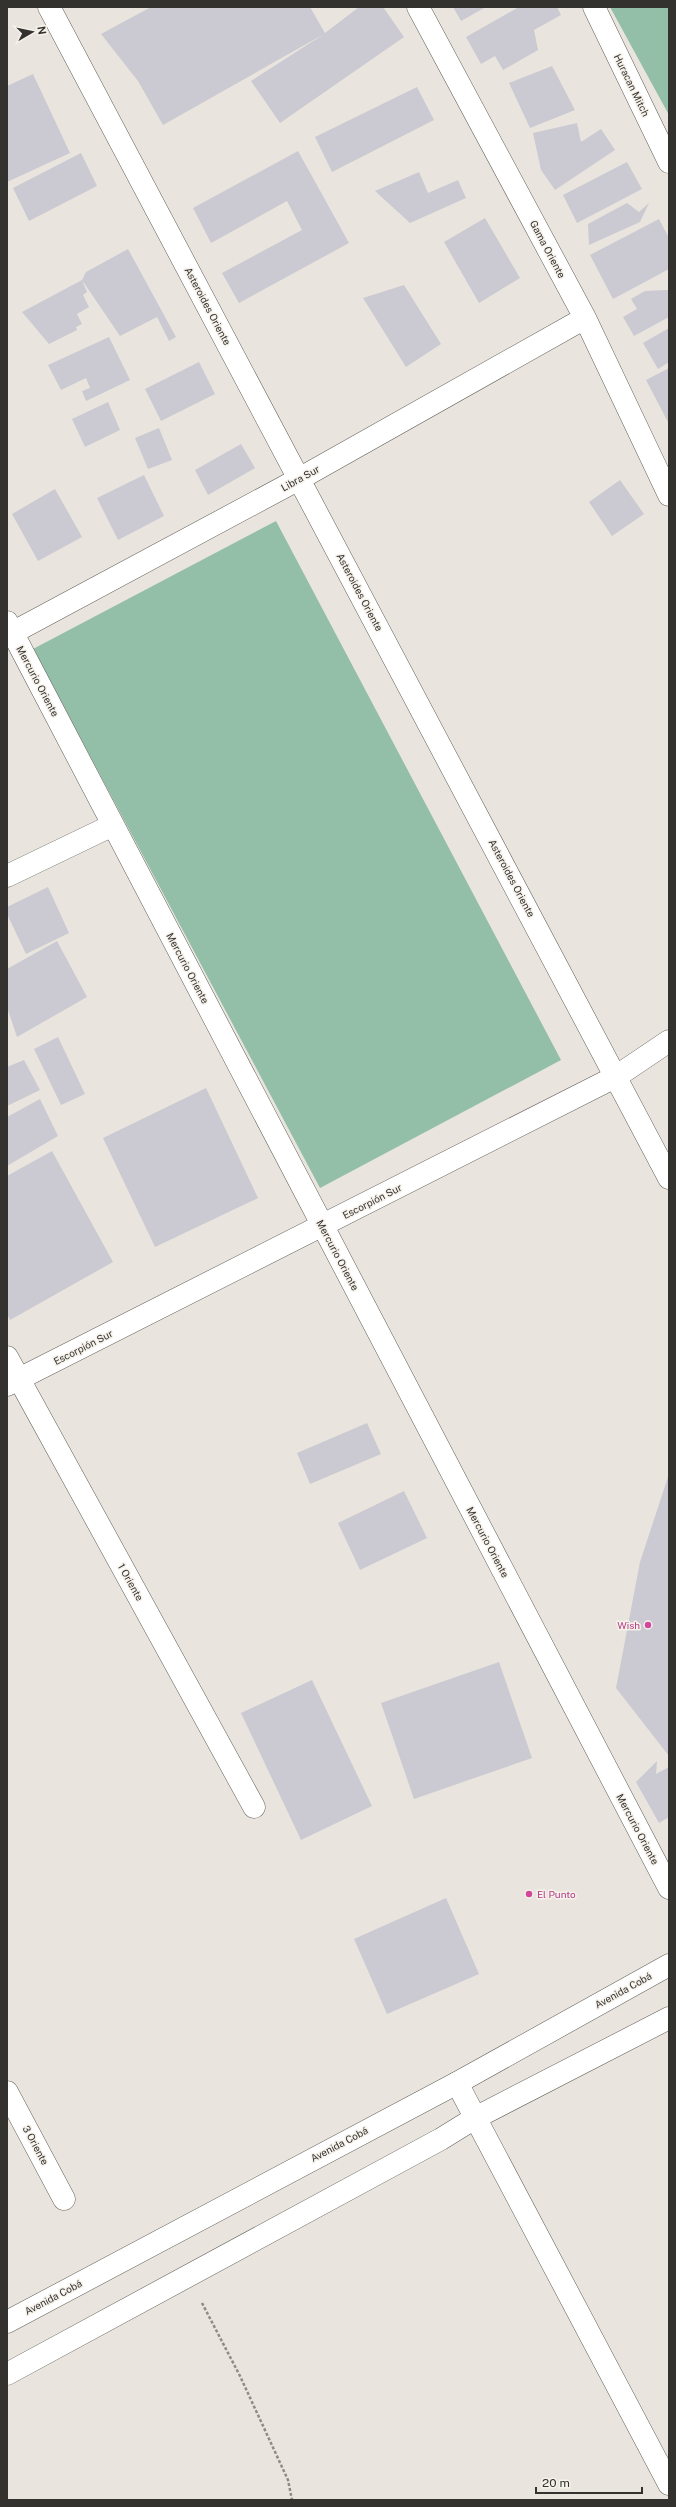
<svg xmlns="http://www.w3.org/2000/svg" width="676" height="2507" viewBox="0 0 676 2507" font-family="'Public Sans',sans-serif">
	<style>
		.green { fill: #93bea8 }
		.building { fill: #cbc9d1 }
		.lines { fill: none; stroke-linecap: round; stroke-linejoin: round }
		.street-casing { stroke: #63605a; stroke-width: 23 }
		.secondary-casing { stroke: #63605a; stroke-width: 23 }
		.path { stroke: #8d8b86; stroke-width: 2.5; stroke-dasharray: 3 2; stroke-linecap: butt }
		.street { stroke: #fff; stroke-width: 22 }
		.secondary { stroke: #fff; stroke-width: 22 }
		.hotel-dot { fill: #d1479c; stroke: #f6f2eb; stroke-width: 1.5 }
		.labels { text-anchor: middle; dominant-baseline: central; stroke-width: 3; stroke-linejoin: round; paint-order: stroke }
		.street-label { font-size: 10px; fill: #33322f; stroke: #f6f2eb }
		.hotel-label { font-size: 10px; fill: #b23c85; stroke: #f6f2eb; text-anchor: end }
	</style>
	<rect width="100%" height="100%" fill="#e9e5de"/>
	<!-- green -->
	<path class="green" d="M610,7H669V115Z
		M276,521L561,1060L320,1188L33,649Z"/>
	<!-- building -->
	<path class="building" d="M151,7H310L325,33L359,7H383L404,37L280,123L251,81L324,34L163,125L138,81L101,34Z
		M453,7H486L461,21Z
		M519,7H557L561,15L534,30L538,50L503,70L495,56L481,64L466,37Z
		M552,66L575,110L530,128L509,83Z
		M33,74L70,153L7,182V86Z
		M417,87L434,120L332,172L315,137Z
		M577,123L581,142L601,129L615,150L555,190L541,170L533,133Z
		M298,151L349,243L239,303L222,273L302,230L287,201L211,243L193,208Z
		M81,153L97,186L29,221L13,188Z
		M627,162L642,189L577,223L563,195Z
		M419,172L428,193L458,180L466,198L410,223L375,191Z
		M627,203L639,212L649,203L640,222L589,245L588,224Z
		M485,218L520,278L479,303L444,242Z
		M659,219L669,238V269L613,299L590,255Z
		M128,249L176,337L169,341L157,317L120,336L82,280L86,272Z
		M82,280L87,292L83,295L89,307L77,314L82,324L76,327L77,330L49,344L22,312Z
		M404,285L441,344L406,367L363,298Z
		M668,290L669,317L634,336L623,317L637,309L631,299L645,291Z
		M669,328V362L658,369L643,343Z
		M109,337L130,380L86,401L82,391L90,388L86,378L61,390L48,365Z
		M199,362L215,394L161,421L145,389Z
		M669,368V424L646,380Z
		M108,402L120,430L85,447L72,419Z
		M159,428L172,460L148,469L135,438Z
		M241,444L255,468L208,495L195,470Z
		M144,475L164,516L118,540L97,498Z
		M620,480L644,514L612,536L589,502Z
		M55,489L82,537L38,561L12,514Z
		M48,887L69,933L26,954L7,914V907Z
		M57,941L87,997L17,1037L7,1007V969Z
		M58,1037L85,1094L61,1105L34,1049Z
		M24,1060L40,1090L7,1106V1067Z
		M206,1088L258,1198L155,1247L103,1138Z
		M40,1099L58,1136L7,1166V1117Z
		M52,1151L113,1262L10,1320L7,1314V1176Z
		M367,1423L381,1454L310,1484L297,1453Z
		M669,1474V1756L616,1688L640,1562Z
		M404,1491L427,1538L360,1570L338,1523Z
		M499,1662L532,1758L414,1799L381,1703Z
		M312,1680L372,1806L301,1840L241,1713Z
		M657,1761L656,1774L669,1767V1817L659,1823L636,1782Z
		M446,1898L479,1974L387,2014L354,1939Z"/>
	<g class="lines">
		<defs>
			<path id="street" d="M49,7L669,1178
				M418,7L585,318L669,495
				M594,7L669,162
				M7,622L669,1888
				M12,633L299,479L585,318
				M7,876L113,825
				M7,1357L254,1807
				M7,1385L617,1076L669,1041
				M457,2083L669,2484
				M7,2092L64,2199"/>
			<path id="secondary" d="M7,2322L457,2083L669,1965
				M7,2374L441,2139L475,2118L669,2018"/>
		</defs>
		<!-- street casing -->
		<use href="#street" class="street-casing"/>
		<!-- secondary casing -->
		<use href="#secondary" class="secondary-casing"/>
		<!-- path -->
		<path class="path" d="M202,2303L240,2376L288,2480L292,2500"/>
		<!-- street -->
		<use href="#street" class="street"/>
		<!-- secondary -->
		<use href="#secondary" class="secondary"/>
	</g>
	<!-- markers -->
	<g class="hotel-dot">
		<circle cx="648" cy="1625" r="4"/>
		<circle cx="529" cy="1894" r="4"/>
	</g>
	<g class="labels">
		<!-- street labels -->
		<g class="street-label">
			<text transform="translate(632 85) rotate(64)">Huracan Mitch</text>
			<text transform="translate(548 249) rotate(62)">Gama Oriente</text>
			<text transform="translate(208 306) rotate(62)">Asteroides Oriente</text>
			<text transform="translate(300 478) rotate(-29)">Libra Sur</text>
			<text transform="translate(360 592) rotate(62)">Asteroides Oriente</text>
			<text transform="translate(38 681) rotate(62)">Mercurio Oriente</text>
			<text transform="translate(512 878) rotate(62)">Asteroides Oriente</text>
			<text transform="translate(188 968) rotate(62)">Mercurio Oriente</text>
			<text transform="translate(372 1201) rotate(-27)">Escorpión Sur</text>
			<text transform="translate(338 1255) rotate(62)">Mercurio Oriente</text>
			<text transform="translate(83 1347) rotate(-27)">Escorpión Sur</text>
			<text transform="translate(488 1542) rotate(62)">Mercurio Oriente</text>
			<text transform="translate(131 1582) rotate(61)">1 Oriente</text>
			<text transform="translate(638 1829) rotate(62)">Mercurio Oriente</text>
			<text transform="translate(623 1990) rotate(-29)">Avenida Cobá</text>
			<text transform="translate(339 2144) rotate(-28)">Avenida Cobá</text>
			<text transform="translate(36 2145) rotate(62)">3 Oriente</text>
			<text transform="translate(53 2297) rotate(-28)">Avenida Cobá</text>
		</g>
		<!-- hotel labels -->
		<g class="hotel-label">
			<text x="640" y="1625">Wish</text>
			<text x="537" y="1894" text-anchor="start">El Punto</text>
		</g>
	</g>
	<!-- border -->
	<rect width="676" height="2507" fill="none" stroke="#33322f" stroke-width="16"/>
	<!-- north arrow -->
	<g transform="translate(32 32) rotate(81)" stroke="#f6f2eb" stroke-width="3" paint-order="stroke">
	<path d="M0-3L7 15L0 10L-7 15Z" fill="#33322f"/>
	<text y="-6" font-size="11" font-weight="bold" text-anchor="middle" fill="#33322f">N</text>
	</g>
	<!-- scale -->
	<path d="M536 2487v6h106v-6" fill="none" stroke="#33322f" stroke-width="2"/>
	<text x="542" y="2487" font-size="12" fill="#33322f" stroke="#f6f2eb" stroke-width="3" paint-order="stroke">20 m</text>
</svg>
